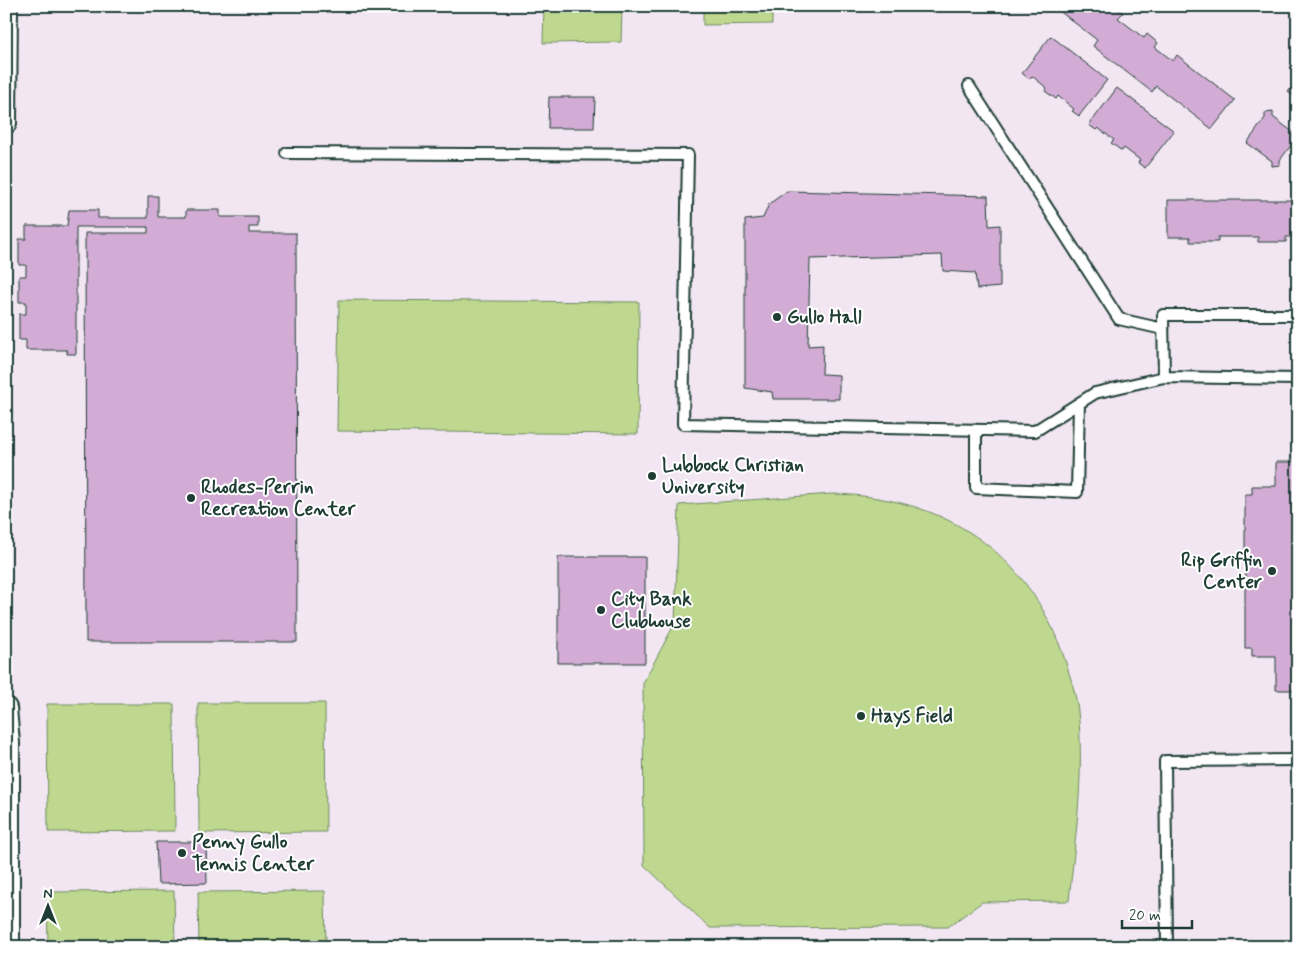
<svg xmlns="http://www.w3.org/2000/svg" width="1304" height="953" viewBox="0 0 1304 953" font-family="Mynerve,sans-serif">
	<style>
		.green { fill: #bed88f; stroke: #6e8a62 }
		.building { fill: #d2acd4; stroke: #1f3d34 }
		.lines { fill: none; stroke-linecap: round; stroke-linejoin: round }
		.lane-casing { stroke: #1f3d34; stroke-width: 14 }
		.street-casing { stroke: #1f3d34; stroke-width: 24 }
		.lane { stroke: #fff; stroke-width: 10 }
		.street { stroke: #fff; stroke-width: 20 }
		.poi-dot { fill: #1f3d34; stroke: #fff; stroke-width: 2 }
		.labels { text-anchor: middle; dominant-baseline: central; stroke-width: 4; stroke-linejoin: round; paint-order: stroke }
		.poi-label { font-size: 19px; font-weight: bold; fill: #1f3d34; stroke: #fff; text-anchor: start }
	</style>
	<rect width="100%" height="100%" fill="#f2e6f2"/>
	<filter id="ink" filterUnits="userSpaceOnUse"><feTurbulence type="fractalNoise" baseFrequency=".02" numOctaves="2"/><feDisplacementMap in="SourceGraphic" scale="10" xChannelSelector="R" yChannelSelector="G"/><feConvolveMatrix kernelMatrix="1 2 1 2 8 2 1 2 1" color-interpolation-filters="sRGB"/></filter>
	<g filter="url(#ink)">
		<!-- green -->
		<path class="green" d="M544,6H622L621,42L543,43Z
			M703,6H772V24L703,25Z
			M339,300L639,302L638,434L337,431Z
			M832,494C944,496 1029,552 1065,660C1070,676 1076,694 1078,711C1085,773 1075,839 1069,901L982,902L948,927L710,928L644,865L643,683L675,623L679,505Z
			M198,703H325L326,832L199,833Z
			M47,704H174L175,831L48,832Z
			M174,891L175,947H48L47,892Z
			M325,891L326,947H199L198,892Z"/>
		<!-- building -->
		<path class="building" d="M1053,6H1114L1123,13L1118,18L1144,38L1147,34L1158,43L1155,47L1173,61L1177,55L1235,100L1212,129L1156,86L1152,92L1093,46L1097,40Z
			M1051,36L1107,80L1079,116L1072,111L1074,109L1058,96L1056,99L1045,91L1047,88L1032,76L1029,79L1022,73Z
			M1298,80V99L1288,92Z
			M1117,88L1174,131L1145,168L1138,163L1140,160L1124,148L1122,151L1111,143L1114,140L1098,128L1096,130L1089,125Z
			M549,97H595L594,128H548Z
			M1273,112V117L1298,136L1280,160V165L1272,166V161L1247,143L1265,118V113Z
			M787,191L988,196L989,226L1000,225V287L977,289L975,273L943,271L942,255L810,259L808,346L823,345L822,374L839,375V399H773L772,392L745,388V220L763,218L769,204Z
			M148,196H158V217H186V210H220V217H258V227H249V233H296L297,642H86L85,233H148V227H76V354H67V350H26V340H19V314H26V302H19V276H26V265H19V239H26V226H67L69,210H98V218H148Z
			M1168,200H1298V237H1286V242H1258V237H1218V242H1190V237H1168Z
			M1293,438H1298V703H1293V690H1276V656H1252V648H1245V494H1252V486H1276V462H1293Z
			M558,557H645V663H558Z
			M156,842H206L207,883L158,884Z"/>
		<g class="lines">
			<defs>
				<path id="lane" d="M969,86L1119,319L1163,329
					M287,153L688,155L683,424L1035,431L1095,393L1164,377L1298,379
					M1164,377L1163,315H1298
					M976,430V488L1077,492L1079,403
					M1167,947L1165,761L1298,760"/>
				<path id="street" d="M6,123L7,6
					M6,708L9,743V947"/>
			</defs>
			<!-- lane casing -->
			<use href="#lane" class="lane-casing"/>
			<!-- street casing -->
			<use href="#street" class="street-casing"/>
			<!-- lane -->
			<use href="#lane" class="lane"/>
			<!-- street -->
			<use href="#street" class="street"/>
		</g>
	</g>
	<!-- markers -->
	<g class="poi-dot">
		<circle cx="777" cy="317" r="5"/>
		<circle cx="652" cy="476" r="5"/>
		<circle cx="191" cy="498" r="5"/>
		<circle cx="1272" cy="571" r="5"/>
		<circle cx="601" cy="610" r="5"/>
		<circle cx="861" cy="716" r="5"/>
		<circle cx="182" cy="853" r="5"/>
	</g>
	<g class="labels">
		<!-- poi labels -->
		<g class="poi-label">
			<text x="787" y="317">Gullo Hall</text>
			<text x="662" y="465">Lubbock Christian<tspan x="662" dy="22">University</tspan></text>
			<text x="201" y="487">Rhodes-Perrin<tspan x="201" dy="22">Recreation Center</tspan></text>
			<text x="1262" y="560" text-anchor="end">Rip Griffin<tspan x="1262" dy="22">Center</tspan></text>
			<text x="611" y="599">City Bank<tspan x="611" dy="22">Clubhouse</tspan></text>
			<text x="871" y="716">Hays Field</text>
			<text x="192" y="842">Penny Gullo<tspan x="192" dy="22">Tennis Center</tspan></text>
		</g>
	</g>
	<!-- margin -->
	<rect width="1304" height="953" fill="none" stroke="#fff" stroke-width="25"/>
	<rect x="12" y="12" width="1279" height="928" fill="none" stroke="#1f3d34" stroke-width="2" filter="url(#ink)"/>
	<!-- north arrow -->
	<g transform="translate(48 906)" stroke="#ffffff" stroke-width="4" paint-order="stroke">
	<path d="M0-4L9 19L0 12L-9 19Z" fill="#1f3d34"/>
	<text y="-8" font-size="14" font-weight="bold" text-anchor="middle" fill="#1f3d34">N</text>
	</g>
	<!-- scale -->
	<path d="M1122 920v8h70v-8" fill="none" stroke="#1f3d34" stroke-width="2.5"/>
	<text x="1129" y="920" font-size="15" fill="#1f3d34" stroke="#ffffff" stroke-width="4" paint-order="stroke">20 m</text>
</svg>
